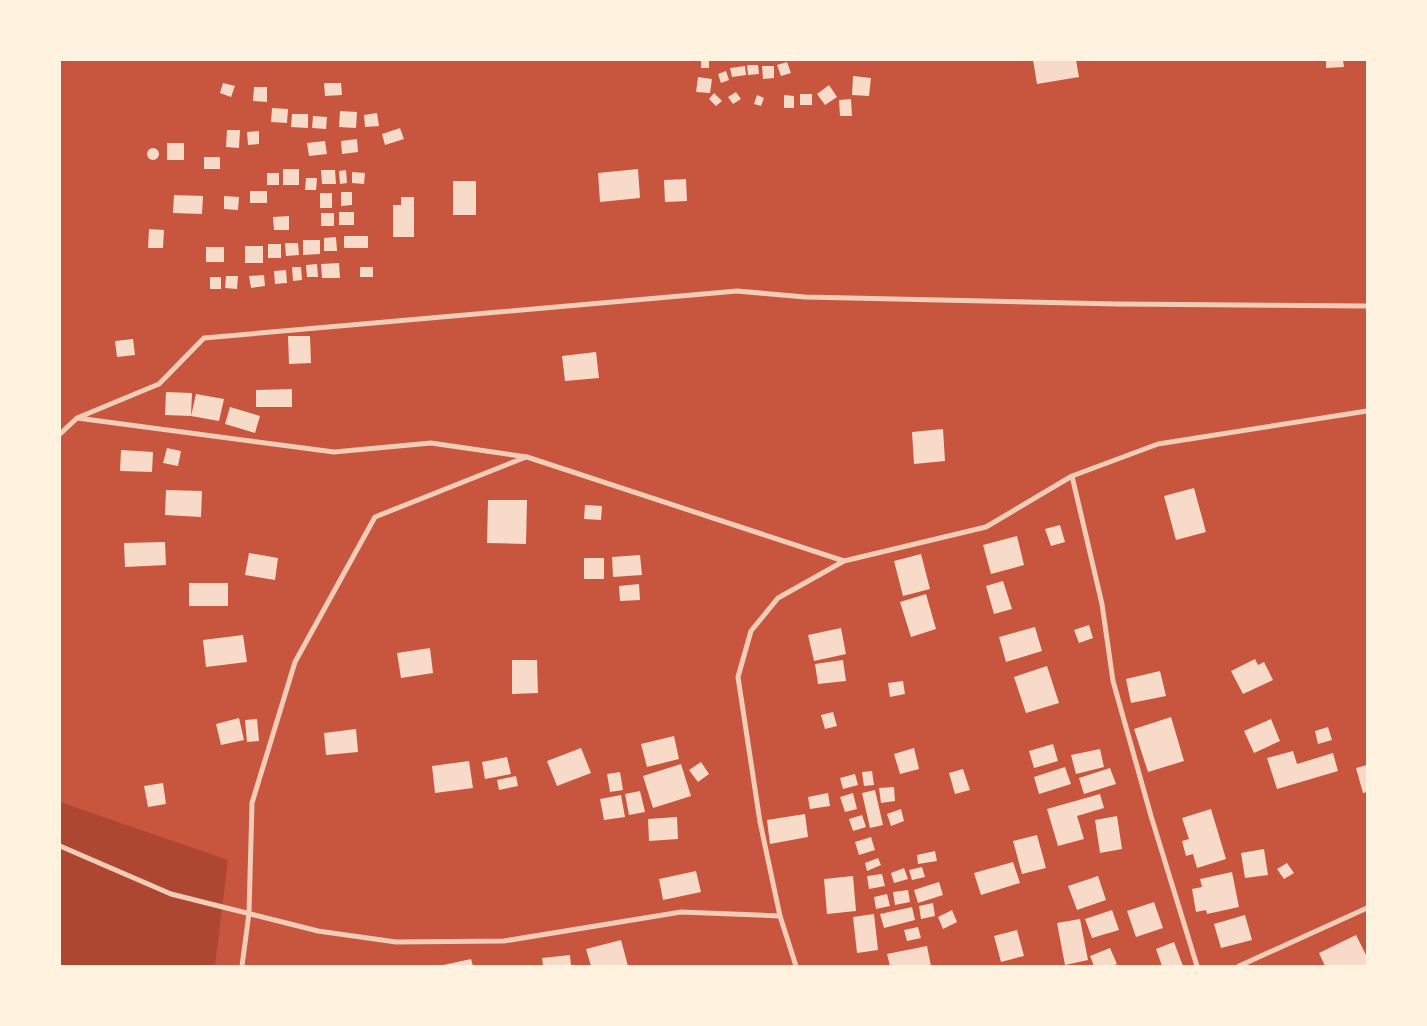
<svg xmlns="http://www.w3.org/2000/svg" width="1427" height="1026" viewBox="0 0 1427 1026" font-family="'Source Serif 4',serif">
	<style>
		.green { fill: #ae4732 }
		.building { fill: #f7dbc8 }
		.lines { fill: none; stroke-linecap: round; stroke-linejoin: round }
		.minor { stroke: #f1ccb7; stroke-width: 5 }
	</style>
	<rect width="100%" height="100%" fill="#c8553d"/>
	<!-- green -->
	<path class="green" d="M60,802L228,860L215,966H60Z"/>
	<!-- building -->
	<path class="building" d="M1033,60H1076L1079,77L1037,84Z
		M1326,60H1343L1344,67L1326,68Z
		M701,61H709V68H701Z
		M787,62L791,73L781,76L777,65Z
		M747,65H758L759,74L748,75Z
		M745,66L746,75L732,77L730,68Z
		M762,66H774V78L763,79Z
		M726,71L729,80L721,83L718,74Z
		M853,76L871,78L869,96L852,95Z
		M698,77L712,79L710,93L696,92Z
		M223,83L235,86L231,97L220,93Z
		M324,83H341L342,95L325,96Z
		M829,85L837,97L825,105L817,94Z
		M254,87H267V102L253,101Z
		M736,92L741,99L733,104L728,97Z
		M714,93L722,101L716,106L709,99Z
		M800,94H812V105H800Z
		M757,95L764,98L761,106L754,104Z
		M784,95L794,96V108H784Z
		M851,99L852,116H840L839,100Z
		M272,108L288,109L287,123L271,122Z
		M340,111L357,112L356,128L339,127Z
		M377,113L379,126L365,127L364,115Z
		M292,114H308V128L291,127Z
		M313,116L327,117L326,129L312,128Z
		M400,128L404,139L385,145L382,134Z
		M227,130H240L239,148L226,147Z
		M259,131V144L248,145L247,132Z
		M357,139L358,152L342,154L341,141Z
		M325,141L327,154L309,156L307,143Z
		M167,143H184V160H167Z
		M147 154a6 6 0 1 1 12 0a6 6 0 1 1-12 0Z
		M204,157H220V169H204Z
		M283,169H299V185H283Z
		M638,169L640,198L600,202L598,173Z
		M321,170H335L336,184H322Z
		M346,170L347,183L340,184L339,171Z
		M352,172L365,173L364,184L352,183Z
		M267,173H279V185H267Z
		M306,178H317L316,190H305Z
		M686,179L687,201L665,202L664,180Z
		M453,181H476V215H453Z
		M250,191H267V203H250Z
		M341,192H352V205L341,206Z
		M320,193H332V208H320Z
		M174,195L203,196L202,214L173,213Z
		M224,196L239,197L238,210L224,209Z
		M401,197H414V237H393V205H401Z
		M339,212H354V225H339Z
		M321,213H334V226H321Z
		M289,216V230H274L273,217Z
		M149,229L164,230L163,248H148Z
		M344,236H368V248H344Z
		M336,237L337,251H324V238Z
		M303,240H320V254L303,255Z
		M285,243H298L299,255L286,256Z
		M268,244H281V258H268Z
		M245,246H263V263H245Z
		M206,247H224V262H206Z
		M339,263L340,278H322L321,264Z
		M317,264L318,277H307L306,265Z
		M292,267H301L302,280L293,281Z
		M360,267H373V277H360Z
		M286,270L287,283L275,284L274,271Z
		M264,275L265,286L251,288L249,276Z
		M226,276H238L237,289L225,288Z
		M210,277H221V289H210Z
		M288,336H310L311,363L289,364Z
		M133,339L135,355L117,357L115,341Z
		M596,352L599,378L565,381L562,356Z
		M292,389V407H256V390Z
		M166,392L192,393L191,416L165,415Z
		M196,394L224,399L219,421L191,416Z
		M230,407L260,416L255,433L225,424Z
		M943,429L945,461L914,464L912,432Z
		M167,448L181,451L178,466L163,463Z
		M121,450L153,452L152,472L120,471Z
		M1194,488L1206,532L1176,540L1164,496Z
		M166,490L202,491L201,517L165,515Z
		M488,500H527L526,544L487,543Z
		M585,505L602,506L601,520L584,519Z
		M1060,525L1065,542L1051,546L1045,529Z
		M1017,536L1024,565L991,574L983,545Z
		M165,542L166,565L125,567L124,543Z
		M249,553L278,558L275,580L245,575Z
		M921,554L930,589L903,596L894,561Z
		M640,555L642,575L613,577L612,557Z
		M584,558H604V579H584Z
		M1003,581L1012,609L994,614L986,586Z
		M189,583H228V606H189Z
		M639,584L640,600L620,601L619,586Z
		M926,594L936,629L911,637L900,602Z
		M1089,625L1093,638L1079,643L1074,630Z
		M1035,627L1042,651L1006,662L999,637Z
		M841,628L846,654L814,661L808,635Z
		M243,635L247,662L206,667L203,640Z
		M430,648L433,673L401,678L397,653Z
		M1255,659L1258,665L1264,662L1273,680L1243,694L1231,671Z
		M512,660H537L538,693L512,694Z
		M843,660L846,681L818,684L815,664Z
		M1047,666L1059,703L1026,713L1014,677Z
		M1160,671L1166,696L1131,703L1126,679Z
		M903,681L905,694L890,697L888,683Z
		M833,712L837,726L825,729L821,715Z
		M1171,717L1184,761L1148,772L1134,729Z
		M239,718L244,740L221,745L216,724Z
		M257,719L259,741L247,742L245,720Z
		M1271,719L1280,741L1254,753L1244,731Z
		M1328,727L1332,740L1318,744L1315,731Z
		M356,729L358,752L326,755L324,733Z
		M674,736L679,759L647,767L641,744Z
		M1053,744L1058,761L1034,768L1029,751Z
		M581,748L591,773L557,786L547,761Z
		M914,748L919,769L900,774L894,754Z
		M1100,749L1104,767L1076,774L1071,755Z
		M1293,751L1297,764L1333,753L1338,771L1277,789L1267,758Z
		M507,757L511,774L485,779L482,762Z
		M469,761L473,788L435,793L432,766Z
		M701,762L709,774L698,782L689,770Z
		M681,764L691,796L653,808L643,776Z
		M1367,765V792L1363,793L1356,768Z
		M1065,767L1071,784L1039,794L1034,777Z
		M1110,768L1116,784L1084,794L1079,778Z
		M963,769L970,790L955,794L949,773Z
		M872,771L874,785L864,786L862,772Z
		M620,772L623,790L610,792L607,774Z
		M855,774L858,785L843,789L840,778Z
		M516,776L518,786L499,790L497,780Z
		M163,783L166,804L148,807L144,786Z
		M894,787L895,801L881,803L879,788Z
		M875,790L883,825L870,828L862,793Z
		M640,791L645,812L629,815L625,794Z
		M828,793L830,806L810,809L808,797Z
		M853,793L857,809L845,812L840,797Z
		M1100,794L1104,808L1077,816L1084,839L1058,846L1047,809Z
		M621,795L625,817L604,820L600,799Z
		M901,809L904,821L891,826L887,814Z
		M1211,809L1226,859L1197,868L1193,854L1186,856L1182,841L1189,839L1182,818Z
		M805,814L808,837L770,844L767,820Z
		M862,815L866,827L853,831L849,819Z
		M1117,816L1122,849L1100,853L1095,820Z
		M677,817L678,839L649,841L648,819Z
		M1037,835L1046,868L1022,874L1013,841Z
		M871,837L875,850L859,855L855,842Z
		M1264,849L1268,875L1245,878L1241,853Z
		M935,851L937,861L918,864L917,855Z
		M878,858L881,865L867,871L865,863Z
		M1013,862L1020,883L981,895L974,873Z
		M1287,863L1294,873L1284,879L1277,869Z
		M922,867L925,877L912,880L909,870Z
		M904,868L908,879L894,883L891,873Z
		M696,871L701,892L663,900L659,879Z
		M1232,872L1239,907L1207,914L1206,910L1196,912L1192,889L1202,887L1200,879Z
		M882,874L885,886L869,889L867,876Z
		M853,876L856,911L827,914L824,879Z
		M1098,876L1106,900L1077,910L1068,886Z
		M939,882L943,895L918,903L914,890Z
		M908,890L910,902L895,905L893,892Z
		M887,894L890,906L876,909L874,897Z
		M1154,902L1163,928L1136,937L1127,911Z
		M933,903L935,916L921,919L919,906Z
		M912,907L915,920L884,928L880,914Z
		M952,910L957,922L943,929L938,917Z
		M1112,910L1119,930L1092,938L1085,919Z
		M874,914L878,950L857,953L853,917Z
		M1245,915L1252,940L1221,948L1214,924Z
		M1080,919L1088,960L1065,965L1057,923Z
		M918,927L921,938L907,941L904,930Z
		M1017,930L1024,956L1001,962L994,936Z
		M1356,935L1367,957V966H1325L1319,953Z
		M621,940L628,966H591L586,949Z
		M1174,942L1183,966H1162L1156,949Z
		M927,946L931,966H890L887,954Z
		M1110,948L1117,964L1111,966H1094L1090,956Z
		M570,955L571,966H543L542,958Z
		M471,959L473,966H443V965Z"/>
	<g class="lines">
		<!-- minor -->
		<path class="minor" d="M77,418L334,452L431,443L527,457L844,561
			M60,434L77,418L159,384L204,338L737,291L805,297L1117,304L1367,306
			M1072,476L1102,604L1113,681L1151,816L1197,966
			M60,846L171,894L318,931L396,942L504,941L681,912L780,916
			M242,966L249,913L252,803L295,662L375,517L526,457
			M796,966L780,916L760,822L738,677L751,631L778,598L844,561L986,527L1072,476L1158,444L1367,411
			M1239,966L1367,908"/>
	</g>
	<!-- border -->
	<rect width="1427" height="1026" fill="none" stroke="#fff3e0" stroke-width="122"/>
</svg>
